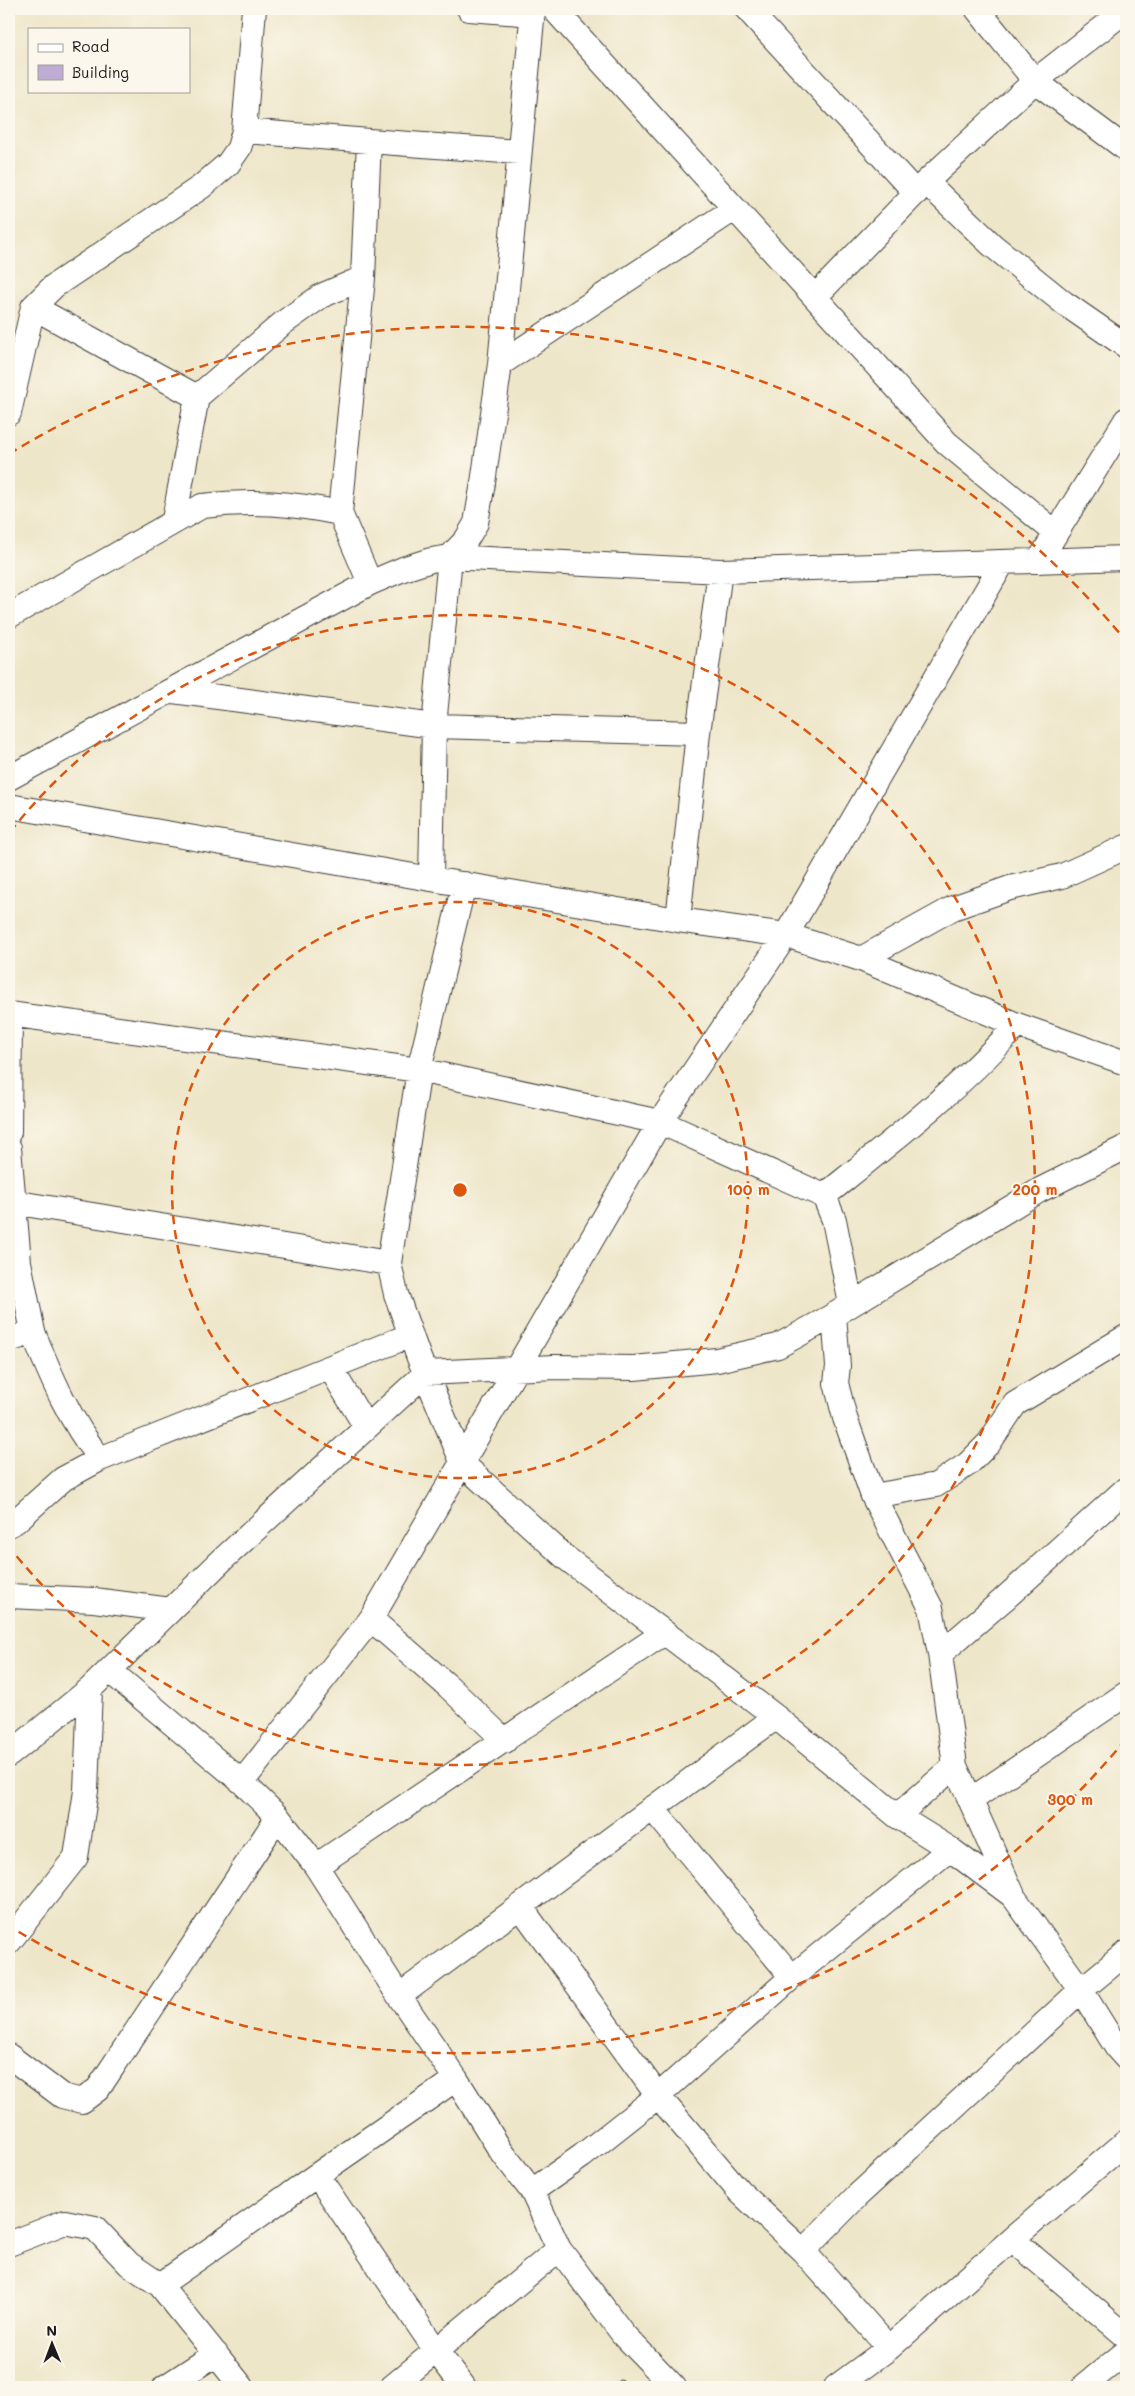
<svg xmlns="http://www.w3.org/2000/svg" width="1135" height="2396" viewBox="0 0 1135 2396" font-family="Mali,sans-serif">
	<style>
		.building { fill: #bfacd5 }
		.lines { fill: none; stroke-linecap: round; stroke-linejoin: round }
		.minor-casing { stroke: #3c3a36; stroke-width: 26 }
		.minor { stroke: #fff; stroke-width: 24 }
		.ring { fill: none; stroke: #de560d; stroke-width: 2.5; stroke-dasharray: 9 6 }
		.centre { fill: #de560d; stroke: #fbf7ec; stroke-width: 2.5 }
		.ring-label { font-size: 15px; text-anchor: middle; font-weight: bold; fill: #de560d; stroke: #fbf7ec; stroke-width: 4; stroke-linejoin: round; paint-order: stroke }
	</style>
	<rect width="100%" height="100%" fill="#fbf7ec"/>
	<filter id="ink" filterUnits="userSpaceOnUse"><feTurbulence type="fractalNoise" baseFrequency=".02" numOctaves="2"/><feDisplacementMap in="SourceGraphic" scale="10" xChannelSelector="R" yChannelSelector="G"/><feConvolveMatrix kernelMatrix="1 2 1 2 8 2 1 2 1" color-interpolation-filters="sRGB"/></filter>
	<filter id="wash" filterUnits="userSpaceOnUse"><feTurbulence type="fractalNoise" baseFrequency=".0096" numOctaves="4" result="noise"/><feDisplacementMap in="SourceGraphic" scale="20" xChannelSelector="R" yChannelSelector="G"/><feGaussianBlur stdDeviation="1.12" result="paint"/><feColorMatrix in="noise" values="0 0 0 0 0 0 0 0 0 0 0 0 0 0 0 0 0 1.4 0 .05"/><feComposite in="paint" operator="in"/></filter>
	<g filter="url(#wash)">
		<rect width="100%" height="100%" fill="#eee6c9"/>
		<g id="blocks">
			<!-- building -->
			<path class="building" d="M622,2379L627,2387H611Z"/>
		</g>
	</g>
	<g filter="url(#ink)">
		<use href="#blocks" fill-opacity="0" stroke="#3c3a36" stroke-width="1"/>
		<g class="lines">
			<defs>
				<path id="minor" d="M469,9L533,14
					M554,9L947,443L1056,533L1039,561
					M747,9L916,193
					M977,9L1035,81L1126,149
					M244,131L254,9
					M926,182L992,245L1064,303L1126,346
					M816,296L926,182L1035,81L1126,10
					M33,307L197,397
					M500,364L734,209
					M9,413L33,307L54,286L201,187L228,164L239,148L244,131L369,141
					M174,520L197,397L283,323L321,296L363,278
					M1056,533L1126,420
					M370,583L340,513L363,278L369,141L518,152
					M9,616L202,506C251,500 292,503 340,513
					M173,691L434,726L698,733
					M9,778L370,583L403,569L431,560L450,557L720,571L1126,558
					M9,806L431,879L678,920L786,935L861,959L1017,1025L1126,1063
					M431,879L434,726L450,557L466,540L476,523L483,483L500,364L533,9
					M464,884L419,1070L389,1263L396,1294L419,1358L463,1464L566,1558L776,1717L897,1816L950,1849L1013,1896L1081,1990L1117,2048L1126,2058
					M678,920L698,733L720,571
					M861,959L953,908L1010,888L1062,876L1126,847
					M9,1014L419,1070L660,1122L824,1196L834,1220L851,1304
					M9,1132L10,1014
					M9,1148L19,1262L33,1332
					M824,1196C891,1142 959,1089 1017,1025
					M12,1202L389,1263
					M834,1315L838,1366L836,1383L845,1418L873,1496L931,1608L940,1654
					M9,1340L33,1332C51,1377 70,1421 100,1459
					M331,1369L366,1427
					M873,1496L936,1485L968,1464L989,1443L1015,1404L1126,1337
					M9,1525L16,1521L63,1479L100,1459L411,1335
					M9,1596L94,1600L171,1610
					M371,1619L449,1687L505,1741
					M110,1671L242,1782
					M9,1755L90,1689L222,1560L426,1373L555,1367L634,1368L717,1360L778,1346L834,1315L1040,1190L1126,1147
					M971,1800L1126,1694
					M652,1808L792,1977
					M897,1816L955,1766
					M316,1866L664,1633
					M1013,1895L955,1766L940,1654L1003,1600L1126,1489
					M520,1906L658,2096L792,1977L950,1849
					M9,1942L76,1857L86,1791L90,1689
					M399,1996L776,1717
					M9,2056L62,2096L82,2101L98,2089L278,1817
					M456,2079L501,2151L532,2191L559,2249
					M1126,2142L1012,2239L1126,2336
					M317,2175L456,2079L399,1996L316,1866L278,1817L242,1782L371,1619L660,1122L786,935L1003,562
					M532,2191L582,2156L658,2096L739,2191L803,2251L889,2348
					M9,2244L65,2222L95,2228L129,2264L160,2285
					M803,2251L857,2196L1081,1990L1126,1953
					M165,2387L216,2354
					M242,2387L160,2285L317,2175L437,2352L464,2387
					M392,2387L559,2249L623,2334L674,2387
					M836,2387L889,2348L1012,2239
					M1083,2387L1126,2352"/>
			</defs>
			<!-- minor casing -->
			<use href="#minor" class="minor-casing"/>
			<!-- minor -->
			<use href="#minor" class="minor"/>
		</g>
	</g>
	<!-- distance rings -->
	<g class="ring">
		<circle cx="460" cy="1190" r="288"/>
		<path d="M10 832A575 575 0 1 1 10 1548"/>
		<path d="M1126 1739A863 863 0 0 1 9 1926M9 454A863 863 0 0 1 1126 641"/>
	</g>
	<circle cx="460" cy="1190" r="8" class="centre"/>
	<g class="ring-label">
		<text x="748" y="1195">100 m</text>
		<text x="1035" y="1195">200 m</text>
		<text x="1070" y="1805">300 m</text>
	</g>
	<!-- margin -->
	<rect width="1135" height="2396" fill="none" stroke="#fbf7ec" stroke-width="30"/>
	<!-- legend -->
	<rect x="28" y="28" width="162" height="65" fill="#fbf7ec" stroke="#a29f99"/>
	<rect x="38" y="44" width="25" height="8" fill="#ffffff" stroke="#a29f99"/>
	<text x="72" y="52" font-size="15" fill="#1c1c1c">Road</text>
	<rect x="38" y="65" width="25" height="15" fill="#bfacd5" stroke="#a29f99"/>
	<text x="72" y="78" font-size="15" fill="#1c1c1c">Building</text>
	<!-- north arrow -->
	<g transform="translate(52 2344) rotate(359)" stroke="#fbf7ec" stroke-width="4" paint-order="stroke">
	<path d="M0-4L9 19L0 12L-9 19Z" fill="#1c1c1c"/>
	<text y="-8" font-size="14" font-weight="bold" text-anchor="middle" fill="#1c1c1c">N</text>
	</g>
</svg>
